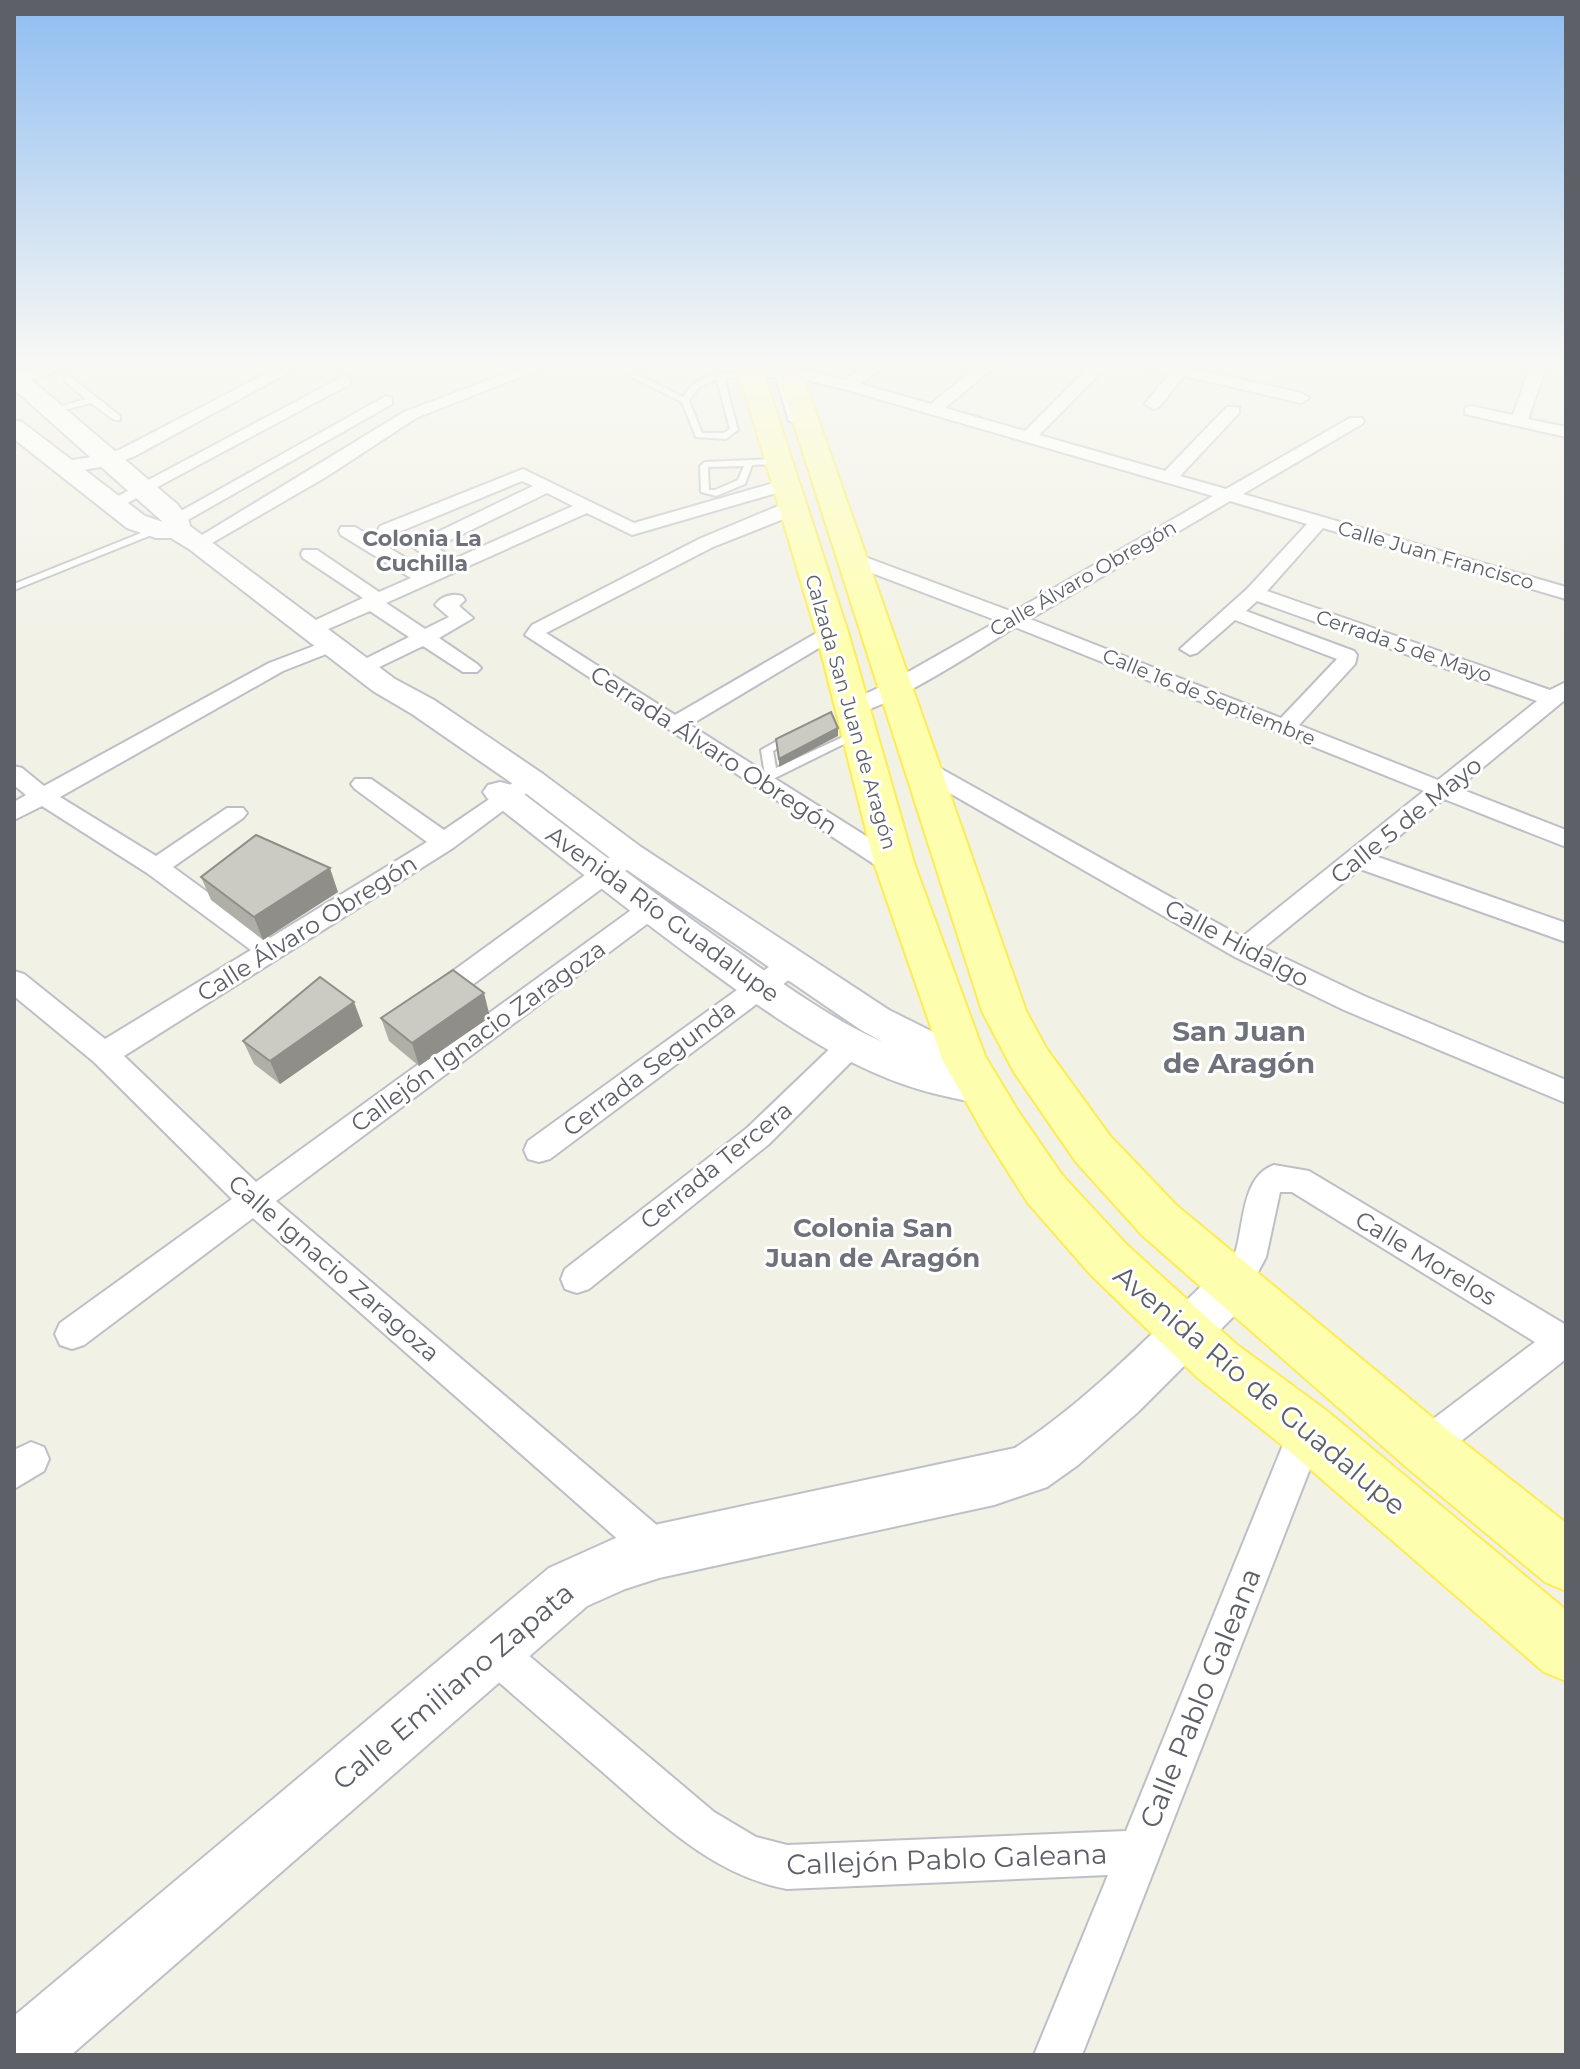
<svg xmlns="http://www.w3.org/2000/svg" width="1580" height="2069" viewBox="0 0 1580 2069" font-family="Montserrat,sans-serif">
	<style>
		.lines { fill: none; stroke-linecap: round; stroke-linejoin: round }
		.lane-casing { stroke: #bebfc6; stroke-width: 4 }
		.street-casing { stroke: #bebfc6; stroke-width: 4 }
		.secondary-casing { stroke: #bfc1c8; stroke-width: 4 }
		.primary-casing { stroke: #fdec53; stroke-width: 4 }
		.lane { fill: #fff; fill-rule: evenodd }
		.street { fill: #fff; fill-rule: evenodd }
		.secondary { fill: #fff; fill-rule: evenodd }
		.primary { fill: #feffae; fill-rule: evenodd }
		.wall { fill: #afafa8 }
		.shaded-wall { fill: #8f8e88 }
		.building { fill: #cccbc3; stroke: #8f8e88; stroke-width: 2 }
		.labels { text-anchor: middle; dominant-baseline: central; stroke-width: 6; stroke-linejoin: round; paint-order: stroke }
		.far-street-label { font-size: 20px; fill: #5e6068; stroke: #fff }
		.far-neighbourhood-label { font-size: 22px; font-weight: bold; fill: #6f727a; stroke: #fff }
		.street-label { font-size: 24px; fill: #5e6068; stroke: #fff }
		.neighbourhood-label { font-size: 26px; font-weight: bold; fill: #6f727a; stroke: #fff }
		.quarter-label { font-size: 28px; font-weight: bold; fill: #6f727a; stroke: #fff }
		.near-street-label { font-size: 28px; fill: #5e6068; stroke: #fff }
	</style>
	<rect width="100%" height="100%" fill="#f1f1e6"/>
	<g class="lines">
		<defs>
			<path id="lane" d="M771,362H779L796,423L789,421Z
				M751,371H754V375L724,378L738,430L726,439L696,437L682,402L629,376L636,374L683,397C697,372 726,373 751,371ZM717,379L730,429L724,433H702L689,401L699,387Z
				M65,377H71L120,416V420H114L91,403L52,413V409L86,399L65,381Z
				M777,459L780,460V464L752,465L745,484L716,496L701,492L700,466L705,462ZM744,466L738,480L715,490H709L708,467Z
				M156,527L161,530L159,532L14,590V584Z
				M858,730L862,731V735L775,778L771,779L765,775L761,750L789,734H797L799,736L773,751L776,768Z"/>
			<path id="street" d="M60,362H85L14,385V375Z
				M288,362H308L133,457C116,463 70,478 56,466L59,462L105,455L121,449Z
				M536,362H558L416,418L326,477L205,547H191L189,543L404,412Z
				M871,362H889L860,384L931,404L982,362H1000L945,408L1025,431L1094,362H1111L1039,435L1165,471L1227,407H1239V413L1180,476L1226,489L1350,418H1362L1364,421L1362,424L1243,494L1566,587V599L1323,528L1267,591L1550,690L1566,682V699L1458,788L1566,830V847L1444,799L1375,856L1566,923V942L1360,869L1263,948L1364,996L1566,1080V1103L1344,1010L1235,957L913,772L910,767L913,762H929L1242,937L1424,791L1015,627C986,645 871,721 843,714L840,709L843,704L887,684L998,621L843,562L840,558L843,554H857L1013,612L1213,496L844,389L788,376L751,378L743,373C764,356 820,374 845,380ZM1230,501L1307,524L1247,589L1180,649L1190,655L1197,653L1235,620L1337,659L1281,718L1030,619ZM1257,601L1537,701L1438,780L1299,725L1355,664L1357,655L1354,651L1246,611Z
				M1132,362L1176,365L1179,362H1195L1190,368L1301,393L1309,398L1301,403L1184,376L1159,407L1153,409L1145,404L1170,373L1135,365Z
				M1454,362H1470V363L1462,368Z
				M1532,362H1548L1528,419L1566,427V437L1465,414V408L1471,406L1513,415Z
				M344,376L350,378V384L120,507H108L105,503Z
				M386,396L392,398V404L163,534H149L147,530Z
				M523,469L634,523L784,480L793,485L790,489L632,535L587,513L386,603L425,629L449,617L435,605C441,596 452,593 462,596L465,600L459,606L473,618L439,638L477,664L481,668L477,672H463L423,646L369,672H355L351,668L355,664L409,637L370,611L319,633H305L302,629L305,625L363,598L303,558L301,554L303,550H317L379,592L411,578L341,535L339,531L341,527H355L427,571L438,566L413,547L415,543L533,486L522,481L394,534H380L378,530L380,526ZM547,493L573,506L454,559L436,547Z
				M790,501L799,506L786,518L713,547L546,633L675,715L825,628H839L842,632L839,636L690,725L904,860L907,866L904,872H886L525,635L532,625L699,539Z
				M332,639L339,641L342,645L339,649L283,671L60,797L156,856L227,808H243L247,813L243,818L173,867L270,938L427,842L355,789L351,784L355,779H371L444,830L523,776H539L543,781L453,848L124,1056L256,1182L641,903L650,900L659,903L663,909L659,915L276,1201L672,1538L678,1551L672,1564L659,1570L646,1564L253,1218L84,1345L72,1349L60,1345L55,1334L60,1323L232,1199L94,1062L14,996V971L24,974L105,1039L251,950L147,873L42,806L14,820V802L26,795L14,785V766L22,768L44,786L269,663Z
				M623,852L632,854L635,860L632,866L444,1006L434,1009L424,1006L420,999L424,992L614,854Z
				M793,954L802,956L806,963L802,970L550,1159L539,1162L528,1159L524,1150L528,1141L784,956Z
				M851,1034L861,1038L865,1045L861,1052L769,1144L589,1289L577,1293L565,1289L561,1279L565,1269L747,1128L841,1038Z
				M1274,1165L1309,1171L1566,1325V1359L1438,1459L1425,1464L1412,1459L1407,1447L1412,1435L1535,1342L1292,1192H1280L1266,1257L1246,1295L1234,1299L1222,1295L1218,1285C1223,1273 1232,1262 1236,1250C1244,1223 1242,1176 1274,1165Z
				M1307,1413L1320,1418L1325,1430L1082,2055H1034L1108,1875L787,1889C713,1875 661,1823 606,1775C564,1739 522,1702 480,1666L474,1652L480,1638L494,1632L508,1638L714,1812L756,1837L787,1845L1126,1831L1289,1430L1294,1418Z
				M31,1442L44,1447L49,1459L44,1471L14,1489V1450Z"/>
			<path id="secondary" d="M14,370L22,372L177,504L188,518L190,526L395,679L434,700L543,774L641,847L889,1010L935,1033L978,1048L984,1059L976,1071L997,1077L1003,1088L997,1099C980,1105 967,1101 949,1097C857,1078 779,1021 705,967C631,913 560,856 488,799L483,792L488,785L500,782L512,785C586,842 661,899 738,952C783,984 832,1020 883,1042L861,1030L617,863L519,788L412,714L373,691L189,549L171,538H156L127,528L14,439V420L22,422L145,516L163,522L14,389Z
				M1234,1265L1251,1271L1257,1285L1251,1299L1138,1412L1078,1465L1047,1487L994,1505L659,1578L625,1589L587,1606L71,2055H14V2016L549,1568L618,1537L659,1524L1015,1448C1090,1399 1153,1332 1217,1271Z"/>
			<path id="primary" d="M736,362H760L848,632L915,866L985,1056L1018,1111L1062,1175L1127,1245L1236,1344L1327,1411L1566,1610V1681L1544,1672L1287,1449L1198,1378L1091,1275L1028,1203L986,1137L942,1059L875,866L816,632Z
				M774,362H798L1026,1011L1046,1048L1110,1136L1176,1205L1445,1428L1566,1523V1591L1545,1582L1405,1466L1142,1235L1076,1162L1014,1072L982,1011Z"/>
		</defs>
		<!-- lane casing -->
		<use href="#lane" class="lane-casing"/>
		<!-- street casing -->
		<use href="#street" class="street-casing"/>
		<!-- secondary casing -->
		<use href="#secondary" class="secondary-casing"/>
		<!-- primary casing -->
		<use href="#primary" class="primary-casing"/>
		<!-- lane -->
		<use href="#lane" class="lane"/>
		<!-- street -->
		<use href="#street" class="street"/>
		<!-- secondary -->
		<use href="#secondary" class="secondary"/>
		<!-- primary -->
		<use href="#primary" class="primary"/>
	</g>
	<!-- wall -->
	<path class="wall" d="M201,877L338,892L263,940L211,900Z
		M490,1017L419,1066L389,1041L381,1018Z
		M363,1026L280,1084L254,1064L243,1041Z"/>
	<!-- shaded-wall -->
	<path class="shaded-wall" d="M838,728V736L779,767V759Z
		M330,868L338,892L263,940L254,917Z
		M484,993L490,1017L419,1066L412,1043Z
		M354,1002L363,1026L280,1084L270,1061Z"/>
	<!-- building -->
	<path class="building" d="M831,712L838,728L779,759L776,739Z
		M256,835L330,868L254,917L201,877Z
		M453,970L484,993L412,1043L381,1018Z
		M320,977L354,1002L270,1061L243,1041Z"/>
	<!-- sky -->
	<linearGradient id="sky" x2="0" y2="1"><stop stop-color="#8fbdf1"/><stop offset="0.56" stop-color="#f9f9f4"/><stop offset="1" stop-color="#f9f9f4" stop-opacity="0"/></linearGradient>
	<rect width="1580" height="652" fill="url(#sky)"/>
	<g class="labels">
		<!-- far-street labels -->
		<g class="far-street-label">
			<text transform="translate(1436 555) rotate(16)">Calle Juan Francisco</text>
			<text transform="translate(1083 578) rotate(-30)">Calle Álvaro Obregón</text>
			<text transform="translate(1404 646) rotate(19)">Cerrada 5 de Mayo</text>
			<text transform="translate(1209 697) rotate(22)">Calle 16 de Septiembre</text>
			<text transform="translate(851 712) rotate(74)">Calzada San Juan de Aragón</text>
		</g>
		<!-- far-neighbourhood labels -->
		<g class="far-neighbourhood-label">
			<text x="422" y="538">Colonia La<tspan x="422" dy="25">Cuchilla</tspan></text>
		</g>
		<!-- street labels -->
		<g class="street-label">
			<text transform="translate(714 750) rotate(33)">Cerrada Álvaro Obregón</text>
			<text transform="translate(1406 820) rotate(-39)">Calle 5 de Mayo</text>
			<text transform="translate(663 914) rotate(36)">Avenida Río Guadalupe</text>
			<text transform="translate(307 928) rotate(-32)">Calle Álvaro Obregón</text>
			<text transform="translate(1237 943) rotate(28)">Calle Hidalgo</text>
			<text transform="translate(478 1036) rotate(-36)">Callejón Ignacio Zaragoza</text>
			<text transform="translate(649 1068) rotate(-37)">Cerrada Segunda</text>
			<text transform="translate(716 1165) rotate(-39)">Cerrada Tercera</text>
			<text transform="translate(1426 1258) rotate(31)">Calle Morelos</text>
			<text transform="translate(334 1268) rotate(41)">Calle Ignacio Zaragoza</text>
		</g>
		<!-- neighbourhood labels -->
		<g class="neighbourhood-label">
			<text x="873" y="1228">Colonia San<tspan x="873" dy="30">Juan de Aragón</tspan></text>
		</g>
		<!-- quarter labels -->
		<g class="quarter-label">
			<text x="1239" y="1031">San Juan<tspan x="1239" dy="32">de Aragón</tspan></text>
		</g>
		<!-- near-street labels -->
		<g class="near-street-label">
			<text transform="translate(1260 1390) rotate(40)">Avenida Río de Guadalupe</text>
			<text transform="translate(453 1686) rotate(-40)">Calle Emiliano Zapata</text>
			<text transform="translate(1200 1698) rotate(-68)">Calle Pablo Galeana</text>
			<text transform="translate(947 1859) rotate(-2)">Callejón Pablo Galeana</text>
		</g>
	</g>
	<!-- border -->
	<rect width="1580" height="2069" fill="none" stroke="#5e6068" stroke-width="32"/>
</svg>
